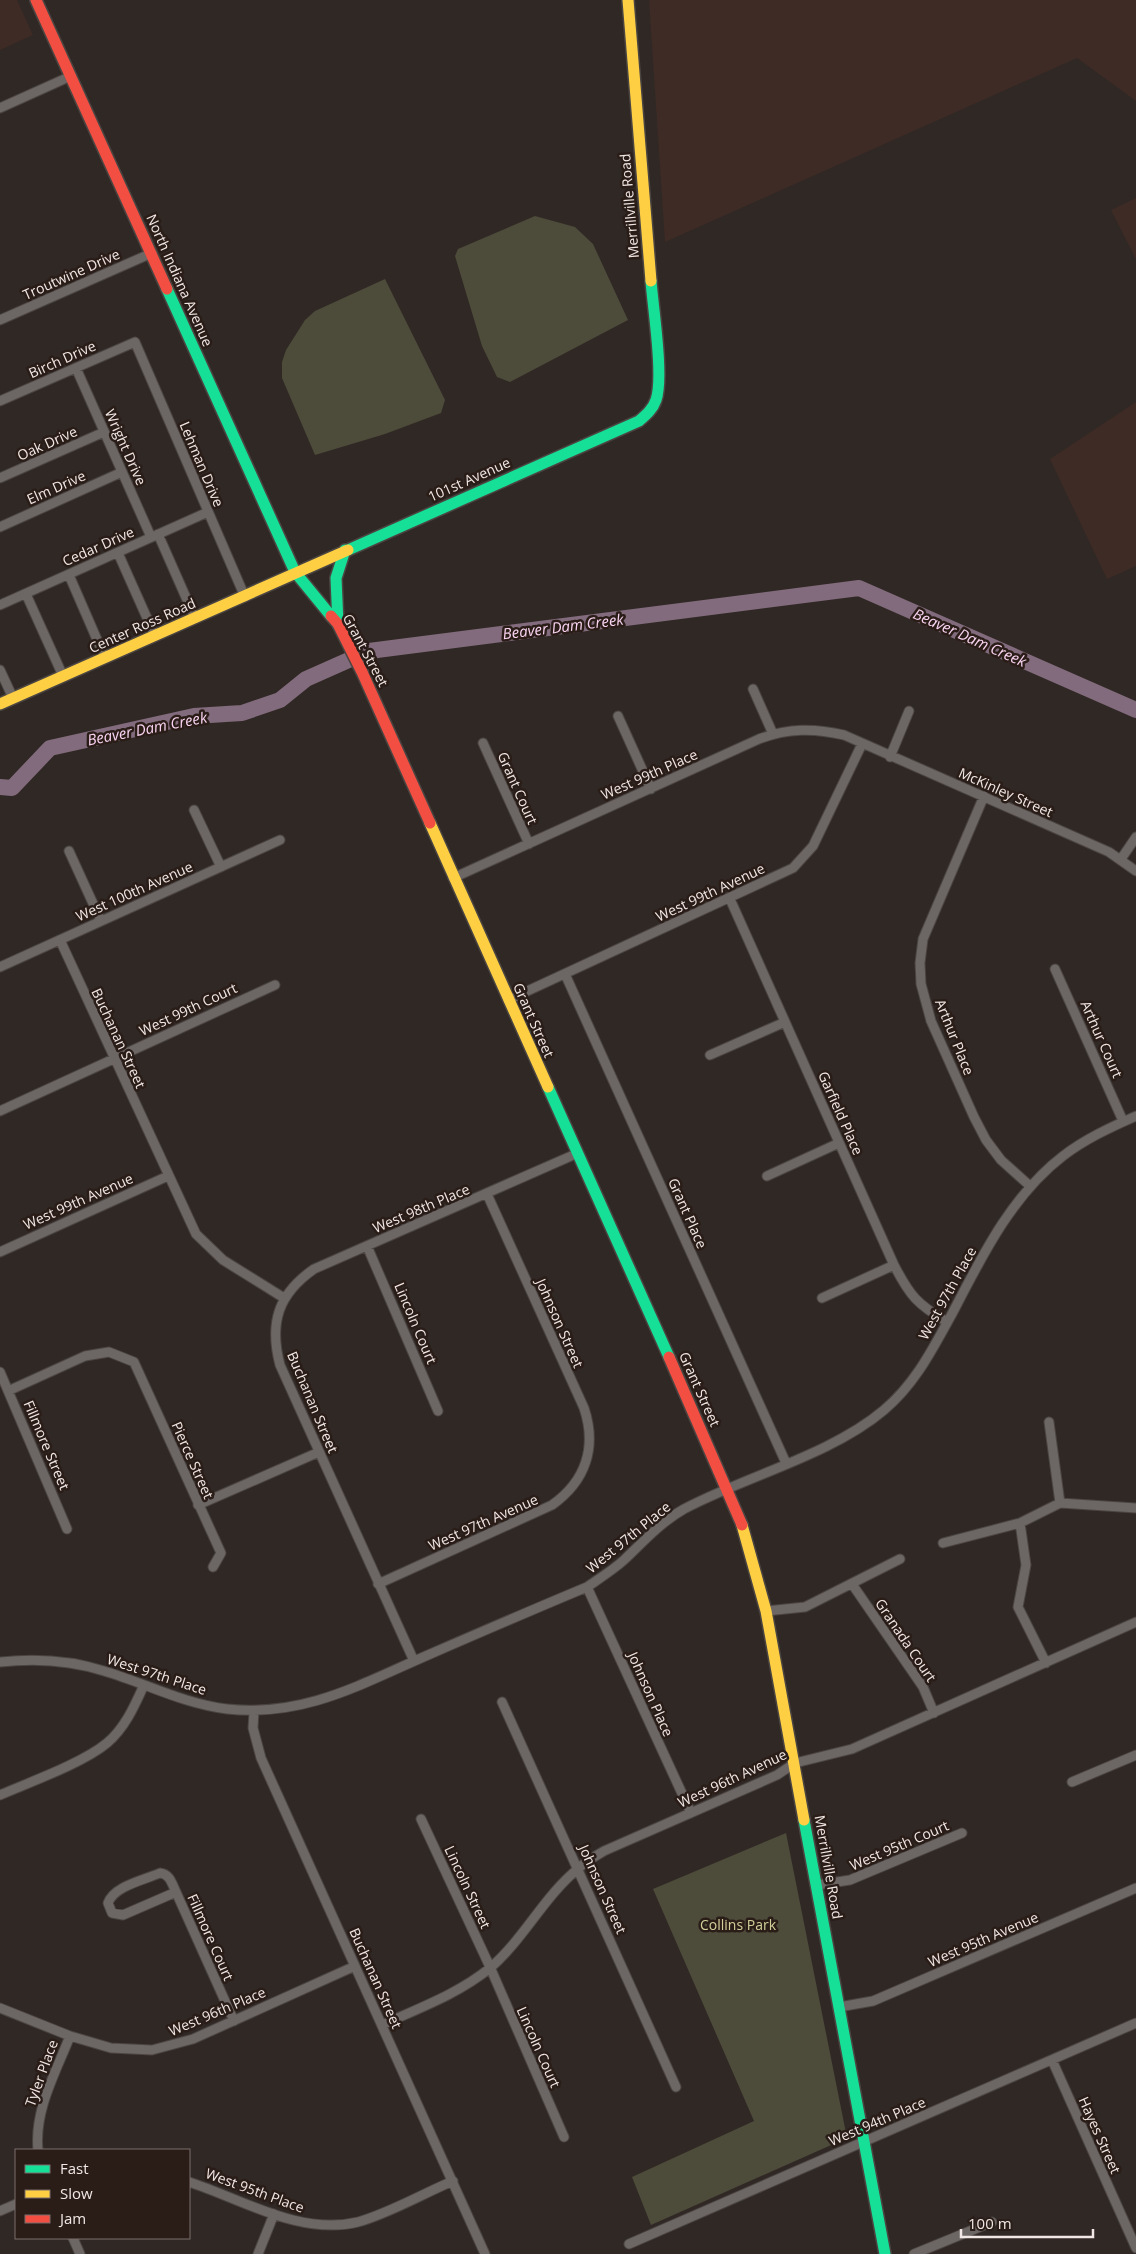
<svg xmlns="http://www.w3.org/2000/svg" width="1136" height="2254" viewBox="0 0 1136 2254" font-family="'Open Sans',sans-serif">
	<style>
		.built { fill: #3e2b25 }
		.green { fill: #4d4b3a }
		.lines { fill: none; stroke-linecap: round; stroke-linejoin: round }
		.river { stroke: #826b7c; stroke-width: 16 }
		.street-casing { stroke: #4b4542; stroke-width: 11 }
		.fast-casing { stroke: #4b4542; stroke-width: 14 }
		.slow-casing { stroke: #4b4542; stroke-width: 14 }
		.jam-casing { stroke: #4b4542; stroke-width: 14 }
		.street { stroke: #6c6664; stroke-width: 9 }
		.fast { stroke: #16e098; stroke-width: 11 }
		.slow { stroke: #ffcf43; stroke-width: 11 }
		.jam { stroke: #f24e42; stroke-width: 11 }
		.labels { text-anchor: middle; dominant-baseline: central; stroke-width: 5; stroke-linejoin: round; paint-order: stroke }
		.street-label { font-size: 14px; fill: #f1e7e4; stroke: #2a1d18 }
		.park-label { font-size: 14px; fill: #d1d09a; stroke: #2a1d18 }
		.water-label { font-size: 15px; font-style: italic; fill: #fbd5f3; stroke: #2a1d18 }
	</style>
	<rect width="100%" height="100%" fill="#302825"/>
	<!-- built -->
	<path class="built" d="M0,0H17L33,35L0,50Z
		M649,0H1136V101L1077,58L665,242Z
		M1136,198V259L1111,210Z
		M1136,402V566L1107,579L1050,459Z"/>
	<!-- green -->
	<path class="green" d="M535,216L575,227L593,244L628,320L510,382L497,377L482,346L455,256L458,249Z
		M385,279L445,400L441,413L385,434L315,455L282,378V362L286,350L305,320L315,311Z
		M786,1833L847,2138L651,2225L632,2177L754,2121L653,1889Z"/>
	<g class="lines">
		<!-- river -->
		<path class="river" d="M0,787L12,788L50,748L194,716L242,713L280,700L306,679L369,651L859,588L1136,710"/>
		<defs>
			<path id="street" d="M0,108L71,76
				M0,320L152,253
				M76,368L151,537
				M0,401L135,342L245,597
				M0,478L104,432
				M0,527L122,472
				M158,534L195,618
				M118,553L155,636
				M69,575L105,658
				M26,594L63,676
				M0,605L208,512
				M0,670L13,698
				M753,689L773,734
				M618,716L651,789
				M483,743L529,844
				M890,757L909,711
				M984,796L923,939L920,963L921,984L931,1021L974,1117L986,1140L1001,1160L1030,1186
				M194,810L221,867
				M69,851L101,921
				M1121,859L1136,837
				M453,878L759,739C788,728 814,728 844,735L1109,852L1136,871
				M730,899L894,1265C910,1296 917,1304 947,1322
				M60,940L196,1234L223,1260L284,1298
				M0,967L280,840
				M1055,969L1123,1121
				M565,974L786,1463
				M508,1000L793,868L813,846L862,744
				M710,1055L785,1022
				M0,1111L275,985
				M767,1176L839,1143
				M367,1246L438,1411
				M0,1252L168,1176
				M822,1298L894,1265
				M0,1372L67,1529
				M8,1391L85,1356L109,1352L134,1362L221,1553L213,1567
				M1049,1422L1060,1503
				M198,1505L319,1452
				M1020,1523L1026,1565L1018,1607L1046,1663
				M943,1543L1020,1523L1060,1503L1136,1508
				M378,1584L552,1505C586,1481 597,1447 584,1408L487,1194
				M852,1584L923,1687L934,1713
				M587,1587L691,1813
				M766,1611L805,1607L900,1559
				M414,1661L280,1365C269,1323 278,1294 314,1269L578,1153
				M0,1662C36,1658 70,1660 104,1671C145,1683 184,1704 227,1709C304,1717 359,1685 428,1655C481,1632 534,1609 587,1587C600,1578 613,1570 624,1560C643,1542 661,1522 684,1509C746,1476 831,1455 884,1410C916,1383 933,1348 953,1312C982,1256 1012,1195 1063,1156C1085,1139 1111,1127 1136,1116
				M502,1702L676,2087
				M254,1711L253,1728L261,1758L485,2254
				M1072,1782L1136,1755
				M0,1795C30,1782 83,1763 107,1743C125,1728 135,1705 144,1685
				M421,1819L490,1967L564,2137
				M817,1885L850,1880L962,1833
				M176,1892L123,1915L112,1913L108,1903C114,1886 144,1880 160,1873C170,1874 172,1884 176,1892L234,2021
				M839,2007L873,2001L1136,1888
				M0,2008L70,2036L111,2048L152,2050L193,2039L355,1966
				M382,2025C419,2008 458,1994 490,1968C524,1939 544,1896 579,1868C586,1861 596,1856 604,1851L777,1775L795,1763L852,1749L1136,1622
				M1052,2060L1136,2248
				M38,2150C34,2110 56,2072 70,2036
				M189,2182C242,2199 299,2236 358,2222C390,2213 422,2194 453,2181
				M0,2211L16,2204
				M73,2238L80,2254
				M629,2244L1136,2023
				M258,2254L274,2214
				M914,2254L992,2222"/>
			<path id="fast" d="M167,289L295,572L331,616
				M348,550L639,421C646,415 653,409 656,400C664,377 653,308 651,281
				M338,624L336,578L345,550
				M548,1087L669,1357
				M804,1820L885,2254"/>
			<path id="slow" d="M628,0L651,281
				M0,704L348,550
				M430,823L548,1087
				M742,1525L766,1611L804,1820"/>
			<path id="jam" d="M36,0L167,289
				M331,616L338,624L362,672L430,823
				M669,1357L742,1525"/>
		</defs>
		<!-- street casing -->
		<use href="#street" class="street-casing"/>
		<!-- fast casing -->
		<use href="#fast" class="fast-casing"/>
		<!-- slow casing -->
		<use href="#slow" class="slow-casing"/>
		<!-- jam casing -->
		<use href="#jam" class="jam-casing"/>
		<!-- street -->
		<use href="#street" class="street"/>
		<!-- fast -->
		<use href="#fast" class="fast"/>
		<!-- slow -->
		<use href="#slow" class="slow"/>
		<!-- jam -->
		<use href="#jam" class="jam"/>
	</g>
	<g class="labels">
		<!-- street labels -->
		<g class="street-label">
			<text transform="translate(629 206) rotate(-95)">Merrillville Road</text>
			<text transform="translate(71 274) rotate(-24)">Troutwine Drive</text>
			<text transform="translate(180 280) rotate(66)">North Indiana Avenue</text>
			<text transform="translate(62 359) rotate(-24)">Birch Drive</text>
			<text transform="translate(47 443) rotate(-24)">Oak Drive</text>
			<text transform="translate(126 447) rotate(66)">Wright Drive</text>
			<text transform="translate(202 464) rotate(67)">Lehman Drive</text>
			<text transform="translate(469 479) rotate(-24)">101st Avenue</text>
			<text transform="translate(56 487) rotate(-24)">Elm Drive</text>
			<text transform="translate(98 546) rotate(-24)">Cedar Drive</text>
			<text transform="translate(142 625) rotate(-24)">Center Ross Road</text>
			<text transform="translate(366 650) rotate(62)">Grant Street</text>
			<text transform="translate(649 774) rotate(-24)">West 99th Place</text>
			<text transform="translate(518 788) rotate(66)">Grant Court</text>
			<text transform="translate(1006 792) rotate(24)">McKinley Street</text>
			<text transform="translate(134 891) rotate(-24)">West 100th Avenue</text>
			<text transform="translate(710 892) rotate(-25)">West 99th Avenue</text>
			<text transform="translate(188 1009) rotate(-25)">West 99th Court</text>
			<text transform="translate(534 1020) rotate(66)">Grant Street</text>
			<text transform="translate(955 1037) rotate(68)">Arthur Place</text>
			<text transform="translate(119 1038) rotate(65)">Buchanan Street</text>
			<text transform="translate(1102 1039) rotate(66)">Arthur Court</text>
			<text transform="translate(841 1113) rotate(66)">Garfield Place</text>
			<text transform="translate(78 1201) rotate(-24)">West 99th Avenue</text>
			<text transform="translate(421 1208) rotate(-23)">West 98th Place</text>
			<text transform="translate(688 1213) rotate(66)">Grant Place</text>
			<text transform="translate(947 1293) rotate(-61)">West 97th Place</text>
			<text transform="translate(416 1323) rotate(67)">Lincoln Court</text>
			<text transform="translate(560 1323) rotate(66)">Johnson Street</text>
			<text transform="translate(700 1389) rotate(66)">Grant Street</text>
			<text transform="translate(313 1402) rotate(67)">Buchanan Street</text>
			<text transform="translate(47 1445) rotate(67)">Fillmore Street</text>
			<text transform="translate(193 1460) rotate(66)">Pierce Street</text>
			<text transform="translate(483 1522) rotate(-24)">West 97th Avenue</text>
			<text transform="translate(628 1537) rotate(-39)">West 97th Place</text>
			<text transform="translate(906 1640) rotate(56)">Granada Court</text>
			<text transform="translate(157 1674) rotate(18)">West 97th Place</text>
			<text transform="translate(651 1694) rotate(66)">Johnson Place</text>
			<text transform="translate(732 1778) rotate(-25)">West 96th Avenue</text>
			<text transform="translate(899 1845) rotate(-23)">West 95th Court</text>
			<text transform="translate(829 1867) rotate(80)">Merrillville Road</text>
			<text transform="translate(468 1887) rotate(65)">Lincoln Street</text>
			<text transform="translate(603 1889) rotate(66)">Johnson Street</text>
			<text transform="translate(211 1937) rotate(66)">Fillmore Court</text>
			<text transform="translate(983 1939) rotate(-23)">West 95th Avenue</text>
			<text transform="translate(376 1978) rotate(66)">Buchanan Street</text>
			<text transform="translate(217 2011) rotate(-23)">West 96th Place</text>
			<text transform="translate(539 2047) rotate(66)">Lincoln Court</text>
			<text transform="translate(41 2073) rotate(-70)">Tyler Place</text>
			<text transform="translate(877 2121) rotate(-23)">West 94th Place</text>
			<text transform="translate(1100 2135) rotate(66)">Hayes Street</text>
			<text transform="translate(255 2190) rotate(20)">West 95th Place</text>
		</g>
		<!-- park labels -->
		<g class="park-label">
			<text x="738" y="1924">Collins Park</text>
		</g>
		<!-- water labels -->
		<g class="water-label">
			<text transform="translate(563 626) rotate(-7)">Beaver Dam Creek</text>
			<text transform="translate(970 637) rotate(24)">Beaver Dam Creek</text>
			<text transform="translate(147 728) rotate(-11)">Beaver Dam Creek</text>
		</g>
	</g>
	<!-- legend -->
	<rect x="15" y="2149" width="175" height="90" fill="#2a1d18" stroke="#7a6e6a"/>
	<rect x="25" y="2165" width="25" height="8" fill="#16e098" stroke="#7a6e6a"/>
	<text x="60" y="2174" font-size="15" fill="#f1e7e4">Fast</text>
	<rect x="25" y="2190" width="25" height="8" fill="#ffcf43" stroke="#7a6e6a"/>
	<text x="60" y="2199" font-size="15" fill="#f1e7e4">Slow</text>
	<rect x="25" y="2215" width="25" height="8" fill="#f24e42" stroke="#7a6e6a"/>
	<text x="60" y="2224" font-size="15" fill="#f1e7e4">Jam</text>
	<!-- scale -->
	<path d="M961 2229v8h132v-8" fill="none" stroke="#f1e7e4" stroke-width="2.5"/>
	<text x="968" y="2229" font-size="15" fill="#f1e7e4" stroke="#2a1d18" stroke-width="4" paint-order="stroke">100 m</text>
</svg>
